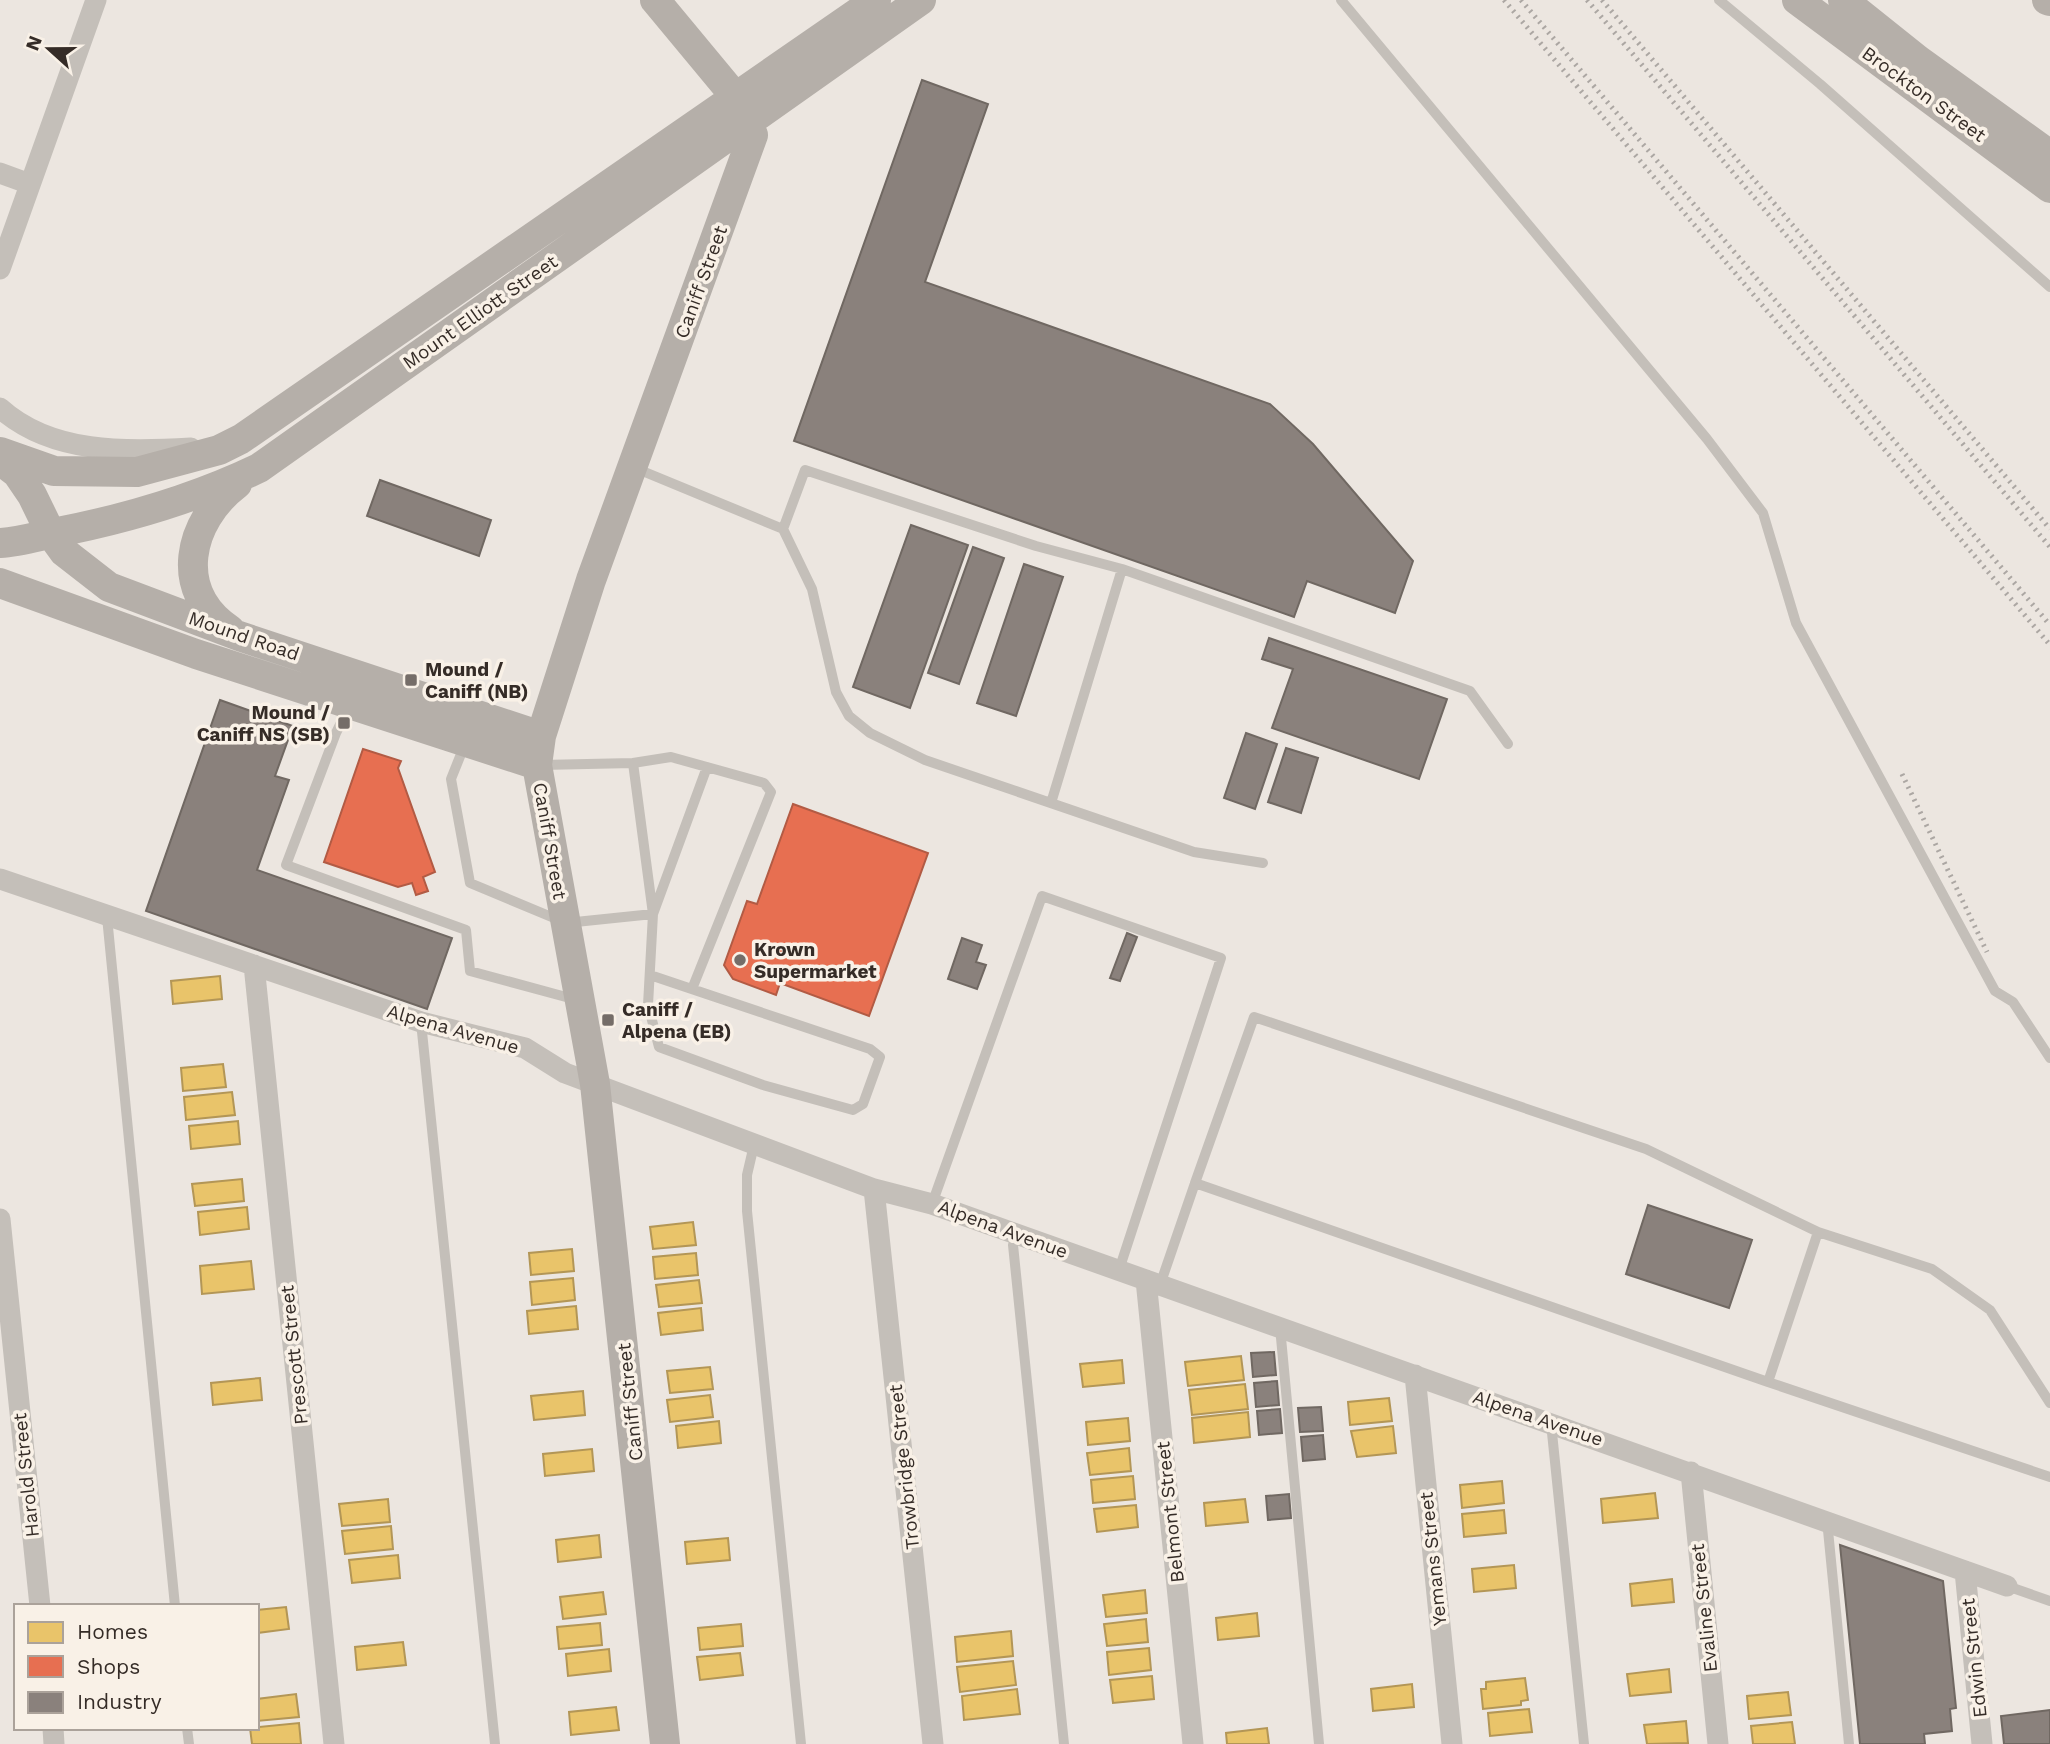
<svg xmlns="http://www.w3.org/2000/svg" width="2050" height="1744" viewBox="0 0 2050 1744" font-family="'Work Sans',sans-serif">
	<style>
		.homes { fill: #e9c46a; stroke: #b39656; stroke-width: 2 }
		.shops { fill: #e76f51; stroke: #b25b44; stroke-width: 2 }
		.industry { fill: #8a817c; stroke: #706862; stroke-width: 2 }
		.lines { fill: none; stroke-linecap: round; stroke-linejoin: round }
		.lane { stroke: #c4bfb9; stroke-width: 10 }
		.street { stroke: #c4bfb9; stroke-width: 21 }
		.secondary { stroke: #b5afa9; stroke-width: 30 }
		.rail { stroke: #aca7a3; stroke-width: 5; stroke-dasharray: 2 5; stroke-linecap: butt }
		.poi-dot { fill: #756d68; stroke: #f9f1e7; stroke-width: 2.5 }
		.labels { text-anchor: middle; dominant-baseline: central; stroke-width: 7; stroke-linejoin: round; paint-order: stroke }
		.street-label { font-size: 19px; fill: #352c27; stroke: #f9f1e7 }
		.poi-label { font-size: 19px; font-weight: bold; fill: #352c27; stroke: #f9f1e7; text-anchor: start }
	</style>
	<rect width="100%" height="100%" fill="#ece6e0"/>
	<!-- homes -->
	<path class="homes" d="M220,976L222,999L173,1004L171,981Z
		M223,1064L226,1087L183,1091L181,1068Z
		M232,1092L235,1115L186,1120L184,1097Z
		M238,1121L240,1144L191,1149L189,1126Z
		M242,1179L244,1201L195,1206L192,1184Z
		M247,1207L249,1229L200,1235L198,1212Z
		M693,1222L696,1245L653,1249L650,1227Z
		M572,1249L574,1271L531,1275L529,1253Z
		M696,1253L698,1275L655,1279L653,1257Z
		M251,1261L254,1289L202,1294L200,1266Z
		M573,1278L575,1300L532,1305L530,1282Z
		M699,1280L702,1303L659,1307L656,1285Z
		M576,1306L578,1329L529,1334L527,1311Z
		M701,1308L703,1330L661,1335L658,1313Z
		M1241,1356L1244,1380L1188,1386L1185,1362Z
		M1122,1360L1124,1383L1083,1387L1080,1364Z
		M710,1367L713,1389L670,1393L667,1371Z
		M260,1378L262,1400L213,1405L211,1383Z
		M1245,1384L1248,1409L1192,1415L1189,1390Z
		M583,1391L585,1415L534,1420L531,1396Z
		M710,1395L713,1417L670,1422L667,1400Z
		M1389,1398L1392,1421L1350,1425L1348,1402Z
		M1248,1412L1250,1437L1194,1443L1192,1418Z
		M1128,1418L1130,1441L1088,1445L1086,1422Z
		M719,1421L721,1443L678,1448L676,1426Z
		M1393,1426L1396,1453L1357,1457L1351,1431Z
		M1129,1448L1131,1471L1090,1475L1087,1453Z
		M592,1449L594,1471L545,1476L543,1454Z
		M1133,1476L1135,1499L1093,1503L1091,1480Z
		M1502,1481L1504,1503L1462,1508L1460,1485Z
		M1655,1493L1658,1518L1603,1523L1601,1499Z
		M388,1499L390,1522L342,1526L339,1504Z
		M1245,1499L1248,1522L1206,1526L1204,1503Z
		M1136,1505L1138,1527L1097,1532L1094,1509Z
		M1504,1510L1506,1533L1464,1537L1462,1514Z
		M391,1526L393,1549L345,1554L342,1531Z
		M599,1535L601,1557L558,1562L556,1540Z
		M728,1538L730,1560L687,1564L685,1542Z
		M398,1555L400,1578L352,1583L349,1560Z
		M1514,1565L1516,1588L1474,1592L1472,1569Z
		M1672,1579L1674,1602L1632,1606L1630,1584Z
		M1145,1590L1147,1613L1106,1617L1103,1595Z
		M603,1592L606,1614L563,1619L560,1597Z
		M286,1607L289,1629L257,1633V1610Z
		M1257,1613L1259,1636L1218,1640L1216,1618Z
		M1146,1619L1148,1642L1107,1646L1104,1624Z
		M600,1623L602,1645L559,1649L557,1627Z
		M741,1624L743,1646L700,1650L698,1628Z
		M1011,1631L1013,1656L957,1662L955,1637Z
		M403,1642L406,1665L357,1670L355,1647Z
		M1149,1648L1151,1670L1109,1675L1107,1652Z
		M609,1649L611,1671L568,1676L566,1654Z
		M740,1653L743,1675L700,1680L697,1657Z
		M1013,1661L1016,1685L960,1692L957,1667Z
		M1669,1669L1671,1692L1630,1696L1627,1674Z
		M1152,1676L1154,1699L1113,1703L1110,1680Z
		M1525,1678L1528,1700L1521,1701V1705L1483,1709L1481,1689H1486V1682Z
		M1412,1684L1414,1707L1373,1711L1371,1689Z
		M1017,1689L1020,1714L964,1720L962,1696Z
		M1788,1692L1791,1715L1749,1719L1747,1696Z
		M296,1694L299,1717L257,1721V1699Z
		M616,1707L619,1730L571,1735L569,1712Z
		M1529,1709L1532,1732L1490,1736L1488,1713Z
		M1686,1721L1688,1743L1647,1744L1644,1725Z
		M1792,1722L1795,1744H1753L1751,1726Z
		M299,1723L301,1744H252L250,1728Z
		M1267,1728L1269,1744H1227L1226,1733Z"/>
	<!-- shops -->
	<path class="shops" d="M363,749L401,761L398,768L435,872L423,877L428,891L416,895L412,883L398,887L324,862Z
		M793,804L928,853L869,1016L780,983L776,995L733,979L724,965L747,901L757,904Z"/>
	<!-- industry -->
	<path class="industry" d="M922,80L988,104L925,282L1270,404L1313,444L1413,561L1395,613L1307,581L1294,617L794,441Z
		M380,480L491,520L479,556L367,516Z
		M911,525L968,545L910,708L853,687Z
		M973,547L1004,558L959,684L928,673Z
		M1024,564L1063,577L1016,716L977,703Z
		M1269,638L1447,699L1419,779L1272,728L1293,669L1262,659Z
		M220,700L293,726L275,776L289,780L257,870L452,938L427,1009L146,911Z
		M1246,733L1277,744L1255,809L1224,798Z
		M1286,748L1318,758L1301,813L1268,802Z
		M1127,933L1137,937L1120,981L1110,978Z
		M962,938L982,945L976,962L986,965L977,989L948,979Z
		M1648,1205L1752,1240L1729,1308L1626,1274Z
		M1274,1352L1276,1375L1253,1377L1251,1353Z
		M1277,1381L1279,1405L1256,1407L1254,1383Z
		M1321,1407L1323,1431L1300,1432L1298,1408Z
		M1280,1409L1282,1433L1259,1435L1257,1411Z
		M1323,1435L1325,1459L1303,1461L1301,1437Z
		M1289,1494L1291,1518L1268,1520L1266,1496Z
		M1840,1545L1943,1581L1956,1708L1950,1709L1952,1731L1924,1734L1925,1744H1860Z
		M2050,1710V1744H2004L2001,1716Z"/>
	<g class="lines">
		<!-- lane -->
		<path class="lane" d="M1341,0L1707,439L1763,513L1796,623L1995,991L2013,1002L2050,1058
			M1719,0L1820,84L2050,287
			M635,468L783,529L805,470L1036,546L1122,569L1470,691L1508,744
			M783,529L812,589L836,692L849,716L870,733L925,760L1194,852L1263,863
			M349,706L336,733L286,865L466,930L470,971L577,1000
			M465,744L451,779L470,883L566,923L653,914L633,763L541,765
			M633,763L671,757L764,783L771,792L692,989
			M1051,803L1122,569
			M107,917L175,1606
			M650,975L870,1049L880,1057L863,1104L853,1110L763,1085L659,1047L648,1005L653,914L707,767
			M421,1022L495,1744
			M754,1145L747,1175V1211L801,1744
			M932,1204L1042,896L1221,958L1119,1270
			M1818,1232L1932,1269L1990,1310L2050,1403
			M1016,1234L1013,1245L1064,1744
			M1160,1285L1195,1183L1768,1382L1818,1232L1646,1149L1254,1017L1195,1183
			M1280,1327L1319,1744
			M1768,1382L2050,1477
			M1551,1423L1584,1744
			M1827,1520L1849,1744
			M2007,1586L2050,1601
			M187,1728L189,1744"/>
		<!-- street -->
		<path class="street" d="M0,173L30,184
			M0,269L96,0
			M0,408C51,454 126,452 191,448
			M0,879L421,1022L525,1048L565,1073L874,1189L932,1204L2007,1586
			M254,965L334,1744
			M874,1189L933,1744
			M0,1219L40,1606
			M1146,1280L1193,1744
			M1415,1375L1452,1744
			M1691,1472L1718,1744
			M1965,1571L1982,1744
			M53,1728L54,1744"/>
		<!-- secondary -->
		<path class="secondary" d="M655,0L738,100L753,135L591,580L541,736L537,765L595,1084L665,1744
			M1797,0L2050,188
			M1843,0L1918,60L2050,155
			M2047,0L2050,1
			M0,452L54,471L137,472L219,450L241,439L876,0
			M0,460L17,473L32,495L51,534L64,552L109,587L239,636L541,736
			M0,543C18,542 35,537 53,533C126,519 192,500 259,468L921,0
			M0,583L196,654L537,765
			M230,630C172,591 188,521 237,484"/>
		<!-- rail -->
		<path class="rail" d="M1504,0L2050,645
			M1521,0L2050,625
			M1587,0L2050,547
			M1602,0L2050,529
			M1902,774L1987,952"/>
	</g>
	<!-- markers -->
	<g class="poi-dot">
		<rect x="404" y="673" width="14" height="14" rx="3.5"/>
		<rect x="337" y="716" width="14" height="14" rx="3.5"/>
		<circle cx="740" cy="960" r="7"/>
		<rect x="601" y="1013" width="14" height="14" rx="3.5"/>
	</g>
	<g class="labels">
		<!-- street labels -->
		<g class="street-label">
			<text transform="translate(1924 94) rotate(36)">Brockton Street</text>
			<text transform="translate(701 282) rotate(-70)">Caniff Street</text>
			<text transform="translate(480 312) rotate(-35)">Mount Elliott Street</text>
			<text transform="translate(244 636) rotate(19)">Mound Road</text>
			<text transform="translate(550 841) rotate(80)">Caniff Street</text>
			<text transform="translate(453 1029) rotate(16)">Alpena Avenue</text>
			<text transform="translate(1003 1229) rotate(20)">Alpena Avenue</text>
			<text transform="translate(294 1355) rotate(-96)">Prescott Street</text>
			<text transform="translate(630 1402) rotate(-96)">Caniff Street</text>
			<text transform="translate(1538 1418) rotate(19)">Alpena Avenue</text>
			<text transform="translate(904 1467) rotate(-96)">Trowbridge Street</text>
			<text transform="translate(26 1475) rotate(-96)">Harold Street</text>
			<text transform="translate(1170 1512) rotate(-96)">Belmont Street</text>
			<text transform="translate(1433 1559) rotate(-96)">Yemans Street</text>
			<text transform="translate(1704 1608) rotate(-96)">Evaline Street</text>
			<text transform="translate(1974 1658) rotate(-96)">Edwin Street</text>
		</g>
		<!-- poi labels -->
		<g class="poi-label">
			<text x="425" y="669">Mound /<tspan x="425" dy="22">Caniff (NB)</tspan></text>
			<text x="330" y="712" text-anchor="end">Mound /<tspan x="330" dy="22">Caniff NS (SB)</tspan></text>
			<text x="754" y="949">Krown<tspan x="754" dy="22">Supermarket</tspan></text>
			<text x="622" y="1009">Caniff /<tspan x="622" dy="22">Alpena (EB)</tspan></text>
		</g>
	</g>
	<!-- legend -->
	<rect x="14" y="1604" width="245" height="126" fill="#f9f1e7" stroke="#aba29a" stroke-width="2"/>
	<rect x="28" y="1622" width="35" height="21" fill="#e9c46a" stroke="#aba29a" stroke-width="2"/>
	<text x="77" y="1639" font-size="21" fill="#352c27">Homes</text>
	<rect x="28" y="1656" width="35" height="21" fill="#e76f51" stroke="#aba29a" stroke-width="2"/>
	<text x="77" y="1674" font-size="21" fill="#352c27">Shops</text>
	<rect x="28" y="1692" width="35" height="21" fill="#8a817c" stroke="#aba29a" stroke-width="2"/>
	<text x="77" y="1709" font-size="21" fill="#352c27">Industry</text>
	<!-- north arrow -->
	<g transform="translate(49 49) rotate(291)" stroke="#f9f1e7" stroke-width="5" paint-order="stroke">
	<path d="M0-5L12 26L0 18L-12 26Z" fill="#352c27"/>
	<text y="-10" font-size="19" font-weight="bold" text-anchor="middle" fill="#352c27">N</text>
	</g>
</svg>
